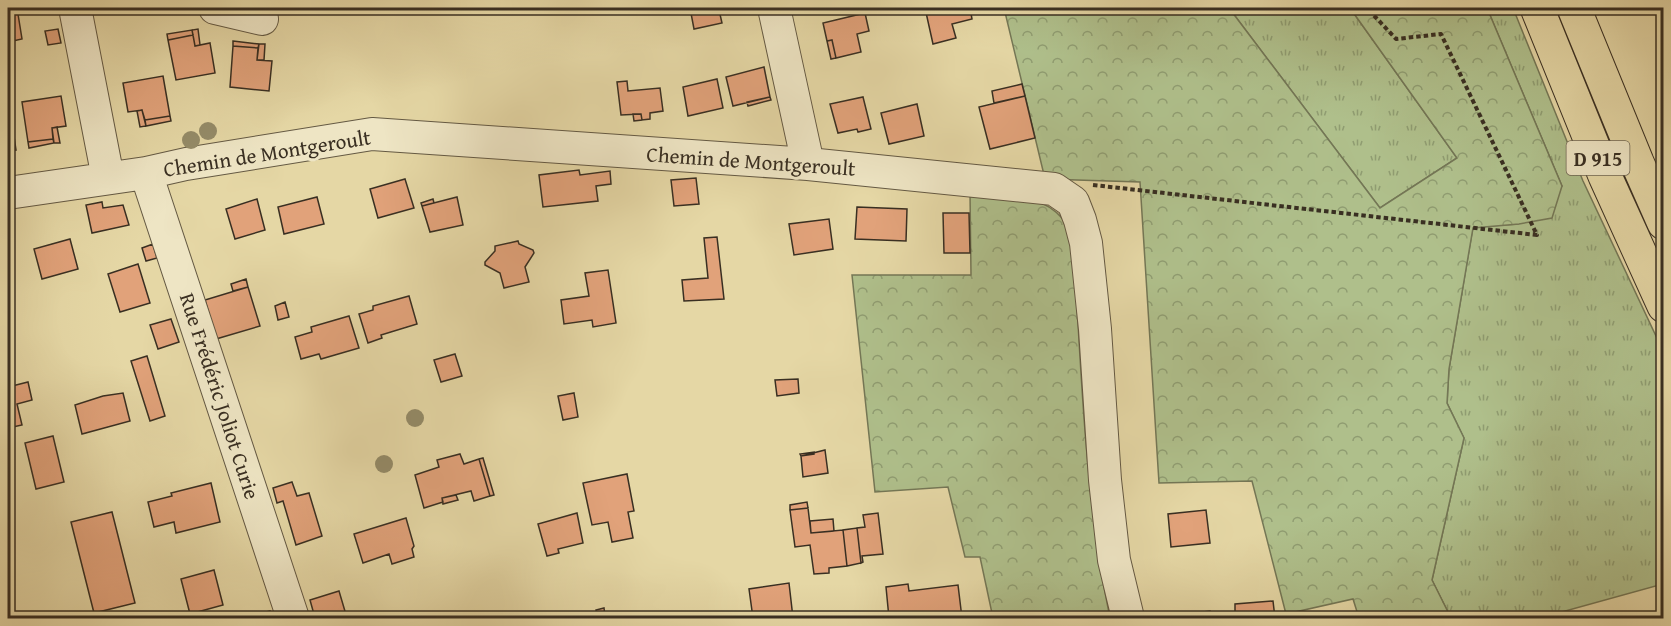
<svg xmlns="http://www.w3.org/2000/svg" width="1671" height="626" viewBox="0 0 1671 626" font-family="'Gentium Book Plus',serif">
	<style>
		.grass { fill: url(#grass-tufts); stroke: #747756; stroke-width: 1.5 }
		.forest { fill: url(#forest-crowns); stroke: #747756; stroke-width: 1.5 }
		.building { fill: #e1a27a; stroke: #392f22; stroke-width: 1.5 }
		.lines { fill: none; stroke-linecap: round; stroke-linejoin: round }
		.minor-casing { stroke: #645943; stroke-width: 34 }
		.major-casing { stroke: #392f22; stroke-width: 35 }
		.path { stroke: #392f22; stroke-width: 4; stroke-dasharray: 4.5 3; stroke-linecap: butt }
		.minor { stroke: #eee5c4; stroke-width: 32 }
		.major { stroke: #e5d7a5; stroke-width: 33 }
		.tree { fill: #948b68 }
		.labels { text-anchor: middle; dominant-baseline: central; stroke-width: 6; stroke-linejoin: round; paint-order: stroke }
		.shield { fill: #eee5c4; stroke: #6f6653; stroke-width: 1.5 }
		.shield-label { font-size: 20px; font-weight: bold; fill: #392f22 }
		.street-label { font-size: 21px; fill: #392f22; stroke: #eee5c4 }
	</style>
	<defs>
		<pattern id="grass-tufts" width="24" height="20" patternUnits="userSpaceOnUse" patternTransform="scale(1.5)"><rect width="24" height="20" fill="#afbf8b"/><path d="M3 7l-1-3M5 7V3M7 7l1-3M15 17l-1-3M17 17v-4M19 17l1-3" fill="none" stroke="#8f9c71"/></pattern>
		<pattern id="forest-crowns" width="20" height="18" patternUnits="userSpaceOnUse" patternTransform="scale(1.5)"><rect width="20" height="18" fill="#afbf8b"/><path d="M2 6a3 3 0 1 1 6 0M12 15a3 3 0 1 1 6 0" fill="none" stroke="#8f9c71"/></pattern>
	</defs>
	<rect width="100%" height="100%" fill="#e5d7a5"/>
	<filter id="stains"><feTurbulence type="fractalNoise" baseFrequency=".00333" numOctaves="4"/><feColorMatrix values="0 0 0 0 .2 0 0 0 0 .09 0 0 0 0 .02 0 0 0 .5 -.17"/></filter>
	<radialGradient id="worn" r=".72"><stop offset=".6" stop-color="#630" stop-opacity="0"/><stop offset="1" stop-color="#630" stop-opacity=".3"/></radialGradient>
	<!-- grass -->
	<path class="grass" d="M1229,8H1350L1457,158L1380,208Z
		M1487,8H1513L1583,181L1663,351V584L1540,618H1451L1432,580L1464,438L1447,403L1449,369L1473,227L1518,224L1562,186Z"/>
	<!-- forest -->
	<path class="forest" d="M1004,8H1229L1380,208L1457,158L1350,8H1487L1562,186L1552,218L1519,224L1473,228L1449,369L1447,403L1464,438L1432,580L1451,618H1359L1353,599L1286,614L1252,481L1159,483L1140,182L1045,179Z
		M970,192C1002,195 1041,192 1064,220C1068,224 1070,231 1073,237C1081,364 1084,493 1110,618H993L980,557H965L948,487L875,492L852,275H971Z"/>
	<!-- building -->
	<path class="building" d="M8,8H17L22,39L8,42Z
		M690,8H725L719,10L722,23L694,29Z
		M823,8H850L825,13Z
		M925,8H970L972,19L952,24L956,38L933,44Z
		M865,13L869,31L857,34L861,52L836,58L832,40L827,41L823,23Z
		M58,29L61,43L48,45L45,31Z
		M198,29L200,45L195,46L192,30Z
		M192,30L193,35L168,40L167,34Z
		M193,35L195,46L210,43L215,73L176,80L168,40Z
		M832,40L836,58L831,59L827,41Z
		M233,41L259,44L258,48L233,46Z
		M259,44H265L264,60H257Z
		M233,46L258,48L257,60L272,61L269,91L230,87Z
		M764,67L770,97L733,106L726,77Z
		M163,76L170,116L145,120L142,110L128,112L123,83Z
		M717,79L723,108L688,116L683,87Z
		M627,81L628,91L660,88L663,111L650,113V119L642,120L641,114L621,115L617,82Z
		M1022,84L1025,96L994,103L992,91Z
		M61,96L66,126L52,128L53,139L28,142L22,102Z
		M1025,96L1035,138L990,149L979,107Z
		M770,97L771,100L748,106L747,102Z
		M863,97L871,129L858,132L857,129L838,133L830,104Z
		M917,104L924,136L889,144L881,113Z
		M8,109H10L16,150L8,151Z
		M142,110L146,126L140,127L137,111Z
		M633,114H641L642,120L634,121Z
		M170,116L171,121L146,126L145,120Z
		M57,127L60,143H54L52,128Z
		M53,139L54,143L29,148L28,142Z
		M579,170L580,175L610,171L611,184L596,186L598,201L543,207L539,175Z
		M696,178L699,204L674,206L671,180Z
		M405,179L414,208L378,218L370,189Z
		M317,197L324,224L284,234L278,207Z
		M457,197L463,225L430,232L422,206Z
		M257,199L265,230L235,239L226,209Z
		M433,199L434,203L422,206L421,203Z
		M102,202L103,208L123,205L129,225L92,233L86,205Z
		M857,207L907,209L906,241L855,239Z
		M943,213H969L970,253H944Z
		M829,219L833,249L794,255L789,224Z
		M717,237L724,299L684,301L682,280L708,278L704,238Z
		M70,239L78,269L42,279L34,249Z
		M518,241L519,244L533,250L534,253L525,267L529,282L504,288L500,273L485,265V262L495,251V246Z
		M153,244L157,258L146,261L142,248Z
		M138,264L150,303L120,312L108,274Z
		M608,270L616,323L593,327L592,320L564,324L561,300L589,296L585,273Z
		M246,279L248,287L233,291L231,284Z
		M248,287L260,326L216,339L205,300Z
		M409,296L417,324L381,335L382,338L368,343L359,314L373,310V306Z
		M285,302L289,317L278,320L275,306Z
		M349,316L359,348L321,359L319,354L301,359L295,337L312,332L311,327Z
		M171,319L179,342L158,349L150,325Z
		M455,354L462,376L441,382L434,360Z
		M147,356L165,416L150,421L131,361Z
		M13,379L14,385L8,387V380Z
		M798,379L799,393L777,396L775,380Z
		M28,382L32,400L17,404L22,425L8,428V387Z
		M123,393L130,421L82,434L75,405L103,396Z
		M574,393L578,417L563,420L558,396Z
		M53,436L64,482L36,489L25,443Z
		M825,450L828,473L803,477L801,456Z
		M814,452V454L801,456L800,454Z
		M460,454L464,464L479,459L490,496L474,501L471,491L442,498L443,502L424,508L415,475L439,467L437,460Z
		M483,458L494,495L490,496L479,459Z
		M627,474L634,511L628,512L633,538L612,542L608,522L592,525L583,483Z
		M292,482L297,496L309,493L322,536L296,545L283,501L277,503L273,488Z
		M211,483L220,522L176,533L174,522L154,527L148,502L172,496L171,493Z
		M456,495L458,500L443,504L442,498Z
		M807,502L808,508L790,510V505Z
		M808,508L811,533L843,530L847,566L829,568V573L814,574L810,545L795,547L790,510Z
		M1206,510L1210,543L1171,547L1168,514Z
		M112,512L135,603L94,613L71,522Z
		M577,513L583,543L558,549L559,553L547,556L538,524Z
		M878,513L883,554L862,556L863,562L861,563L857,528L865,527L863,515Z
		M406,518L414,546L412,549L414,557L392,564L389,554L363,563L354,534Z
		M833,519L834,531L811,533L810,521Z
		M857,528L861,563L847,566L843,530Z
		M214,570L223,605L190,614L181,579Z
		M789,583L793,618H753L749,589Z
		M908,584L909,591L958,585L962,618H889L886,587Z
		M339,591L347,618H315L310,600Z
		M1273,601L1275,618H1235V604Z
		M604,608L605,616L598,617L596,610Z
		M270,611L272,618H256L255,615Z
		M1210,611L1211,618H1180L1179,615Z"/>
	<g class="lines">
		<defs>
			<path id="minor" d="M75,8L108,178
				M215,8L262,19
				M774,8L808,164
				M146,173L293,618
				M8,193L146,173L186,164L372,134L808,164L1054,189L1073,202L1080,220L1086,243L1095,329L1105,480L1114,560L1128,618"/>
			<path id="major" d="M1537,8L1605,176L1664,306
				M1574,8L1637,162L1664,223"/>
		</defs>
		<!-- minor casing -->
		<use href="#minor" class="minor-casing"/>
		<!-- major casing -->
		<use href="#major" class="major-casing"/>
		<!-- path -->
		<path class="path" d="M1093,185L1537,235L1441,34L1396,39L1367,8"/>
		<!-- minor -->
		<use href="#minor" class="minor"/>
		<!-- major -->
		<use href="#major" class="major"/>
	</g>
	<!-- trees -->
	<g class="tree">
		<circle cx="208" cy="131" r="9"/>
		<circle cx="191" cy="140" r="9"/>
		<circle cx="415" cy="418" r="9"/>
		<circle cx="384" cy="464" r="9"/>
	</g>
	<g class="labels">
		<!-- shield labels -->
		<rect class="shield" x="1566.5" y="141" width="63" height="34" rx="4.5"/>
		<g class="shield-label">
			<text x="1598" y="158">D 915</text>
		</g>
		<!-- street labels -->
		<g class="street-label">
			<text transform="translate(267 153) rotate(-9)">Chemin de Montgeroult</text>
			<text transform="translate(751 161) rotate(4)">Chemin de Montgeroult</text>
			<text transform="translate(220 396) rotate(72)">Rue Frédéric Joliot Curie</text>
		</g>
	</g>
	<!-- margin -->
	<rect width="1671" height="626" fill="none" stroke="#e5d7a5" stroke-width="30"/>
	<rect x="9" y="9" width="1653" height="608" fill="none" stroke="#392f22" stroke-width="3"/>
	<rect x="15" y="15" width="1641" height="596" fill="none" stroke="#392f22" stroke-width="1.5"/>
	<rect width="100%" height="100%" filter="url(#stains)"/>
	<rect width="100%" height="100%" fill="url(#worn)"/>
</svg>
